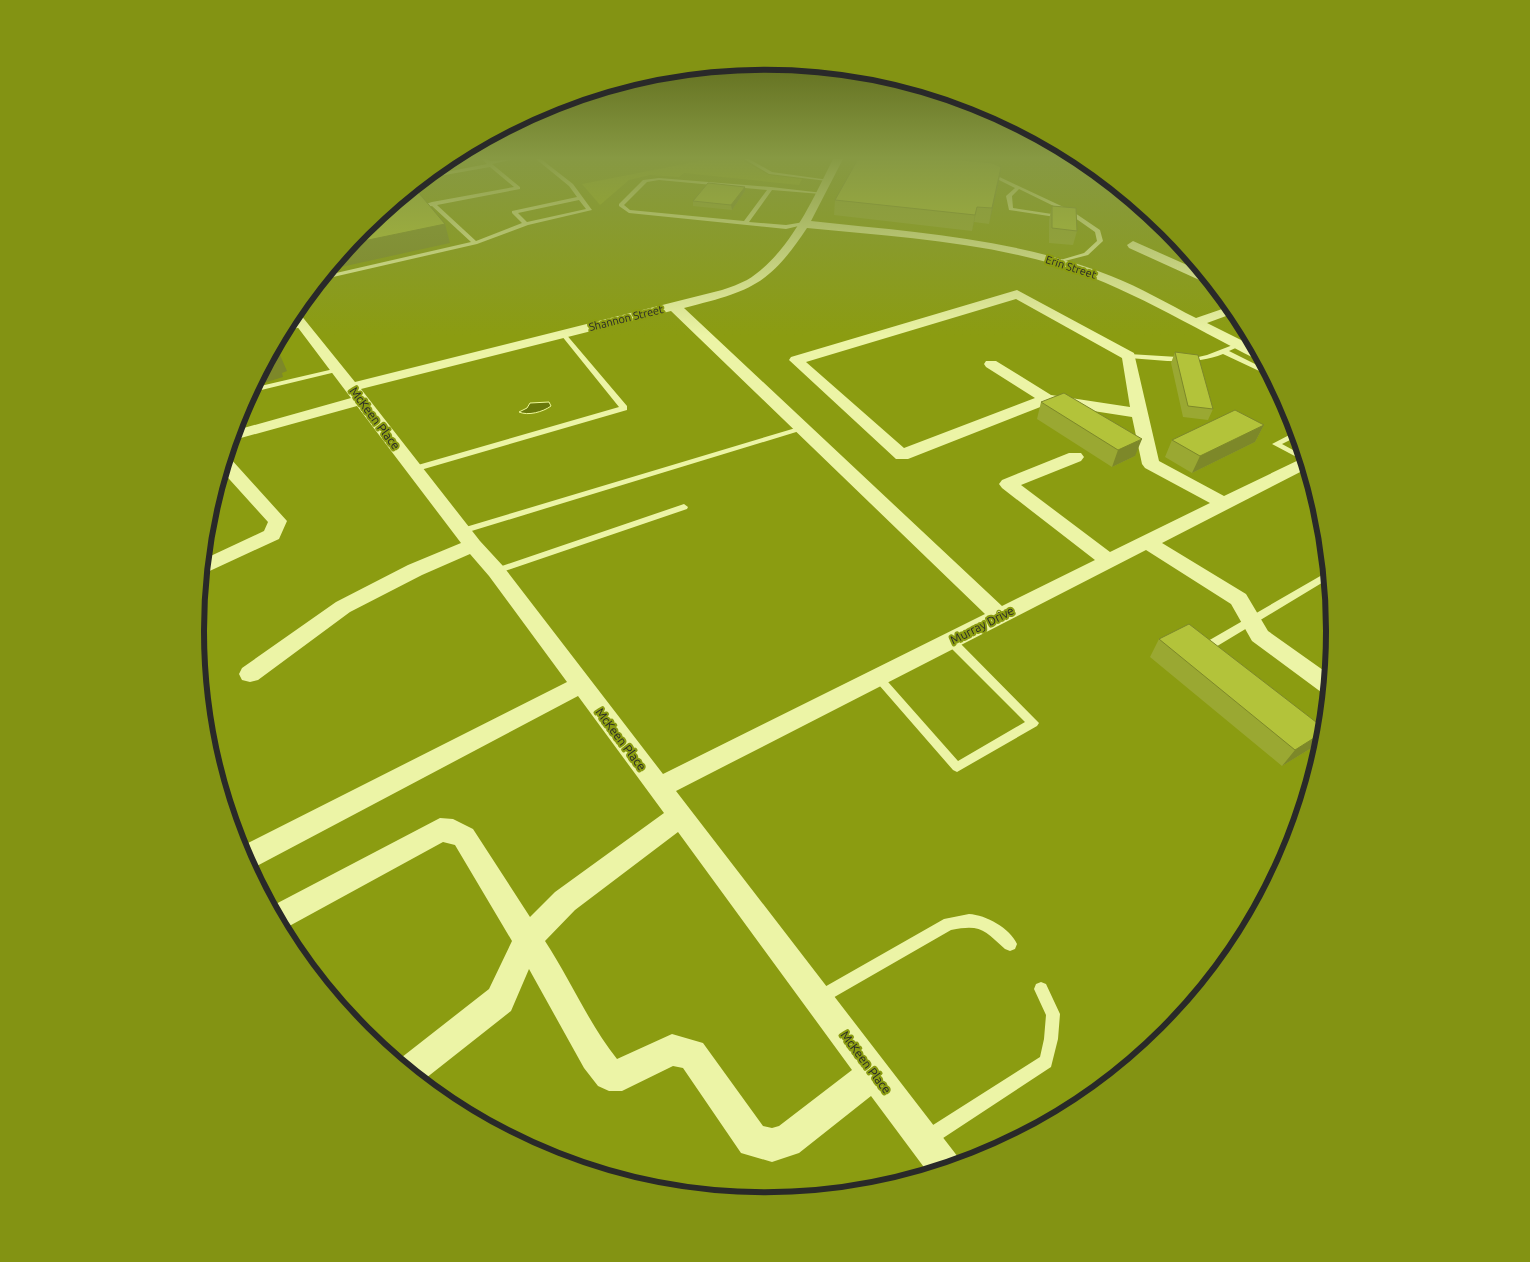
<svg xmlns="http://www.w3.org/2000/svg" width="1530" height="1262" viewBox="0 0 1530 1262" font-family="Ubuntu,sans-serif">
	<style>
		.green { fill: #a5b719 }
		.water { fill: #69780a; stroke: #eef898 }
		.lines { fill: none; stroke-linecap: round; stroke-linejoin: round }
		.service { fill: #ecf4a6; fill-rule: evenodd }
		.minor { fill: #ecf4a6; fill-rule: evenodd }
		.tertiary { fill: #ecf4a6; fill-rule: evenodd }
		.secondary { fill: #f8fdd6; fill-rule: evenodd }
		.wall { fill: #9aa832 }
		.shaded-wall { fill: #7d8829 }
		.building { fill: #b3c33a; stroke: #7d8829 }
		.labels { text-anchor: middle; dominant-baseline: central; stroke-width: 4; stroke-linejoin: round; paint-order: stroke }
		.far-street-label { font-size: 11px; fill: #292929; stroke: #8b9c11 }
		.street-label { font-size: 12px; fill: #292929; stroke: #8b9c11 }
		.rim { fill: none; stroke: #292929; stroke-width: 6 }
	</style>
	<rect width="100%" height="100%" fill="#8b9c11"/>
	<!-- green -->
	<path class="green" d="M710,159H740L769,175L802,179L799,185L684,173L679,177L650,175L629,180L600,205L582,184Z"/>
	<!-- water -->
	<path class="water" d="M549,402L551,406C543,412 528,416 519,412L527,408L530,403Z"/>
	<g class="lines">
		<!-- service -->
		<path class="service" d="M482,159H487L490,161L515,159L492,164L520,187V189L437,205L476,241L522,223L512,213V211L577,197L569,186L536,159H541L573,184L592,210L528,225L477,244L320,280L323,276L471,242L432,206L416,210L413,208L432,202L514,187L490,167L422,179L425,176L487,164ZM579,200L586,209L527,222L518,213Z
			M744,159H749L772,172L829,180L827,181L769,174Z
			M989,172L1072,211L1100,230L1103,241L1088,255L1057,263V261L1084,253L1097,241L1095,232L1068,213L1019,189L1012,196L1013,208L1065,216L1062,218L1009,210L1006,196L1015,188L987,174Z
			M659,178L771,187L823,193L821,194L772,190L749,222L786,225L804,222L807,224L786,229L629,213L619,206V204L643,180ZM659,180L767,190L744,221L630,210L624,205L647,182Z
			M303,323L305,324V326L282,332L284,328Z
			M561,333H565L627,406V410L417,471H411V467L619,407L561,335Z
			M1238,343L1240,344V346L1229,351L1269,371L1272,377L1223,354C1193,366 1161,360 1129,358L1126,356L1129,354L1194,358L1207,355Z
			M338,368L340,369V371L249,393L252,388Z
			M799,427H805L806,429L465,533L462,534L458,531L459,529Z
			M1297,431L1298,436L1282,444L1304,456L1306,462L1272,444Z
			M684,504L688,507L687,509L499,573L496,574L491,571L493,569Z
			M1329,571L1330,578L1209,651H1201L1200,648L1201,645Z
			M951,637L955,638L1039,723L1037,726L957,772L953,770L872,677L873,674H881L958,761L1025,722L947,644L946,641Z
			M969,914C986,915 1010,928 1017,944L1015,949L1010,951L1005,949C984,930 981,924 951,930L824,1003L819,1005L814,1003L812,998L814,993L944,919Z
			M1041,982L1046,984L1060,1014L1058,1039L1051,1067L934,1144L928,1146L922,1144L920,1138L922,1132L1040,1057L1044,1039L1046,1015L1034,989L1036,984Z"/>
		<!-- minor -->
		<path class="minor" d="M833,159H843L811,221C912,232 1015,238 1111,276C1140,287 1168,304 1196,318L1231,306L1237,312L1207,323L1257,348L1263,360L1256,359C1192,327 1122,284 1054,264C973,241 890,236 807,228C768,287 749,291 684,308L1002,606L1095,560L1002,488L999,484L1002,480L1069,453H1081L1084,457L1081,461L1021,485L1110,552L1210,503L1145,468L1142,464L1132,417L1048,404L908,459H896L789,360L791,357L1017,290L1134,353L1159,461L1224,496L1305,457L1308,468L1162,543L1246,594L1268,631L1330,675L1328,694L1321,692L1252,641L1231,604L1146,550L676,791L958,1157L961,1164L929,1174L871,1096L799,1153L772,1162L741,1153L683,1068L673,1066L622,1091H609L598,1086L584,1068L529,969L511,1011L421,1082L397,1061L489,989L512,941L455,845L443,842L282,930L270,907L440,818L453,819L473,829L530,917L555,892L664,813L578,696L253,868L249,869L238,848L567,682L489,576L470,554L422,575L350,612L258,680L250,682L242,680L239,674L242,668L336,602L408,565L461,543L357,406L230,441L233,431L351,398L290,317L296,309L355,382L722,290C731,287 739,284 747,280C789,254 812,201 833,159ZM1016,299L1122,358L1130,407L1051,395L996,361H986L984,364L986,367L1035,398L904,448L806,362ZM671,311L985,614L663,774L503,566L480,541L361,389ZM678,832L852,1070L779,1126L772,1128L763,1126L703,1043L672,1034L617,1059C589,1024 570,979 545,941L575,910Z
			M1133,241L1205,273L1213,283H1206L1129,248L1127,245Z
			M225,457L230,458L287,521L279,539L201,575L202,560L264,531L268,522L221,470Z"/>
		<!-- tertiary -->
		<path class="tertiary" d="M1065,159H1082L1099,172H1092L1067,162Z"/>
		<!-- secondary -->
		<path class="secondary" d="M446,159H460L454,163L440,164Z"/>
	</g>
	<!-- wall -->
	<path class="wall" d="M999,181L989,224L974,222L972,231L834,215L835,200Z
		M745,187V191L732,210L693,206V201Z
		M1052,206L1077,231L1073,245L1049,243V220Z
		M1175,352L1213,409L1208,420L1183,417L1171,363Z
		M1041,402L1135,456L1112,467L1037,419Z
		M1264,425L1255,442L1192,473L1165,457L1172,440Z
		M1159,639L1325,729V732L1313,747L1282,766L1150,657Z"/>
	<!-- shaded-wall -->
	<path class="shaded-wall" d="M1001,167L999,181L989,224L992,208Z
		M745,187V191L732,210L731,205Z
		M977,207L974,222L972,231L975,215Z
		M445,224L450,243L332,269L331,266L349,244Z
		M280,355L287,371L282,373L283,377L254,386L265,364L273,357Z
		M1264,425L1255,442L1192,473L1200,456Z
		M1142,439L1135,456L1112,467L1118,450Z
		M1325,731L1313,747L1282,766L1295,750Z"/>
	<!-- building -->
	<path class="building" d="M858,159H950L992,163L1001,167L992,208L977,207L975,215L835,200Z
		M708,183L745,187L731,205L693,201Z
		M418,192L445,224L349,244L362,228L402,195Z
		M1052,206L1076,208L1077,231L1052,228Z
		M274,347L280,355L273,357L276,361L265,364Z
		M1175,352L1198,355L1213,409L1188,406Z
		M1064,393L1142,439L1118,450L1041,402Z
		M1235,410L1264,425L1200,456L1172,440Z
		M1189,624L1325,729V731L1295,750L1159,639Z"/>
	<!-- sky -->
	<linearGradient id="sky" x2="0" y2="1"><stop stop-color="#4c5609"/><stop offset="0.47" stop-color="#879943"/><stop offset="1" stop-color="#879943" stop-opacity="0"/></linearGradient>
	<rect width="1530" height="336" fill="url(#sky)"/>
	<g class="labels">
		<!-- far-street labels -->
		<g class="far-street-label">
			<text transform="translate(1071 267) rotate(18)">Erin Street</text>
			<text transform="translate(626 318) rotate(-14)">Shannon Street</text>
		</g>
		<!-- street labels -->
		<g class="street-label">
			<text transform="translate(375 418) rotate(53)">McKeen Place</text>
			<text transform="translate(982 625) rotate(-27)">Murray Drive</text>
			<text transform="translate(621 739) rotate(53)">McKeen Place</text>
			<text transform="translate(866 1062) rotate(53)">McKeen Place</text>
		</g>
	</g>
	<!-- crop -->
	<path d="M0 0H1530V1262H0ZM204 631a561 561 0 1 1 1122 0a561 561 0 1 1-1122 0Z" fill="#839313" fill-rule="evenodd"/>
	<path class="rim" d="M204 631a561 561 0 1 1 1122 0a561 561 0 1 1-1122 0Z"/>
</svg>
